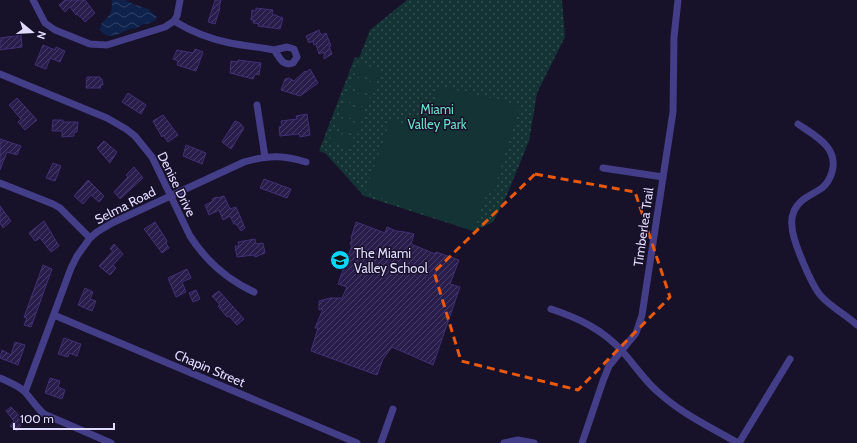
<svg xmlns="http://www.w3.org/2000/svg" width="857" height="443" viewBox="0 0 857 443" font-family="Cabin,sans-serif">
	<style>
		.park { fill: url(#park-dots) }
		.pitch { fill: #143334 }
		.water { fill: url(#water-waves) }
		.building { fill: url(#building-hatch); stroke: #413076 }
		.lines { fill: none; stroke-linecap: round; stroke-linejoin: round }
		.street { stroke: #443d88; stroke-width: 7 }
		.marked { fill: none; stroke: #e8590c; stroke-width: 3; stroke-dasharray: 8 5; stroke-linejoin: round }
		.labels { text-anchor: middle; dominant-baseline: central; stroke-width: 3; stroke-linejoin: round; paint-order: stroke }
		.park-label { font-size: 13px; fill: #66dfc7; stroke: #17112a }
		.street-label { font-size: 13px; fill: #e1dbfe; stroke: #17112a }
		.poi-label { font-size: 13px; fill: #e1dbfe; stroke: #17112a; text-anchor: start }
	</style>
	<defs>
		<pattern id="park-dots" width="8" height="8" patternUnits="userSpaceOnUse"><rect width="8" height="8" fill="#143334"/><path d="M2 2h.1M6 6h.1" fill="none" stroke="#365052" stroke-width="1.8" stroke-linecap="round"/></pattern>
		<pattern id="water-waves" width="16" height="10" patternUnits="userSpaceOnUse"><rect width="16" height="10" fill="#0e224c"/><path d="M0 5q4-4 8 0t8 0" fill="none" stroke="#314267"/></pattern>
		<pattern id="building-hatch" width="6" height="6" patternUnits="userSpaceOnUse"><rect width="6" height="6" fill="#291d4b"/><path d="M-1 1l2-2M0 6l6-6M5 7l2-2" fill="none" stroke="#483d66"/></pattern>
	</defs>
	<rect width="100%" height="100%" fill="#17112a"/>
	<!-- park -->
	<path class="park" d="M407,0H562L565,37L537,93L529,141L506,197L493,222L473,231L364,196L325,153L319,151L355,57L359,58L370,30Z"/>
	<!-- pitch -->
	<path class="pitch" d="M358,62L381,71L377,81L354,73Z
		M353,76L376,84L372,95L349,86Z
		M439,86L520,105L493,194L487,193L473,231L365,192L391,119L430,133L428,120Z
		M348,90L371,98L367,108L344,100Z
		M343,103L366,112L362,122L339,114Z
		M338,117L361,125L357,135L335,127Z
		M333,131L356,139L352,149L329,141Z"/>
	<!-- water -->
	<path class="water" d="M112,0H125L133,4L148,9L156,16L157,19L151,23L143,24L137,28L130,29L117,35L108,36L104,34L100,30C101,19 107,21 110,13C113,9 111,5 112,0Z"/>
	<!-- building -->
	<path class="building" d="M65,0H85L95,13L85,22L81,17H80L77,14L76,15L70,7L65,12L59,5Z
		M215,0H221L219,8H220L215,24L208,22Z
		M256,8L273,10L272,14L283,18L280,29L258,26L259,24L253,23L254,20H251L252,10L256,11Z
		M319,30L321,35L326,33L331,46H329L332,54L324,59V52L319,54L316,44L314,45L313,41L309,43L306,36Z
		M21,35L22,47L0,50V38Z
		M43,45L55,50L56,47L65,51L60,62L50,58L46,69L35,65Z
		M195,49L203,52L196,71L177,65L178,61L173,59L177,50L193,53Z
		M238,60L261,63L259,75L255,74L253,79L230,73L231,61L238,62Z
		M310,69L318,83L300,96L281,90L285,79L289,78L294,81L305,71L306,72Z
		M87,77H100V79H102L103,85H100L101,88H86Z
		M128,93L146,105L141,114L122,102Z
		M17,98L37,120L25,130L18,122L21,119L9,105Z
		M307,114L310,135L300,137L299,134L280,136L279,127L282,126L281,121L297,119L296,116Z
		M163,115L178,135L168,142L163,135L162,137L153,121Z
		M53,120H63V122H78L77,132H74V136L62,137V131H52Z
		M235,121L240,123L244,128L231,149L222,142Z
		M0,139L21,146L17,155L7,152L0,170Z
		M104,141L117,152L110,163L97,148Z
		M186,145L206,153L202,164L183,156Z
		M53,163L61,166L55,181L46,178Z
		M134,167L143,178L120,199L114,192L128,177L126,175Z
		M264,179L291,189L287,198L260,188Z
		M88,180L104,196L99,202L91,195L83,204L74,196Z
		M224,196L230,209L236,207L245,228L241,231L236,224H234L230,216L223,220L219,210L209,215L205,205L213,201L212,199L217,197L218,198Z
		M0,206L11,221L3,228L0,223Z
		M44,221L59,246L51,252L40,238L35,241L29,233Z
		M155,222L167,241L166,243L169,248L162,253L144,229Z
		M356,222L385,233L387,227L396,231L405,232L414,234L411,244L435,254L436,252L459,260L450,284L460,287L433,365L392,347L383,359L377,375L311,351L318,328H315L323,309L319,310V301L330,298H342L347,287L338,284L352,245L350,244L352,239L351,238Z
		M255,239L256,244L263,243L265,253L255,257L254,255L237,257L235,246H239L238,242Z
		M114,244L123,254L113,265L116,268L110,275L99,266L113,251L110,249Z
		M43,265L52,269L31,327L24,325L27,318L24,317Z
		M187,269L191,278L182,282L186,292L176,297L168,278Z
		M85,288L93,292L90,299L96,301L92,311L78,305Z
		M196,290L200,299L193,302L189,293Z
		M219,291L244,319L237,325L229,316L227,317L218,306L220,305L212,296Z
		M64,338L81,344L77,356L69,353L68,357L58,354Z
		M15,342L25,345L18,365L0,358L2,350L11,355Z
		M50,378L60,381L58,387L65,390L62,399L45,393Z
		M11,407L24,421L17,431L10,426L14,421L6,411Z"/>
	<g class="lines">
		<!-- street -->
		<path class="street" d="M33,0L45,23L55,30L90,44L107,45L165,27L174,21L177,16L180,0
			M174,21C192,32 210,39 230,43C245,46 259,47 274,50
			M287,47L294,49L297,57L293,63C282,67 280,57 274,50Z
			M0,74L107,118L126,129L135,136L152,157L190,236C206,261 226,279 254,292
			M257,105L265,157
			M798,124C815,136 839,147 832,172C830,179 827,184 822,188C812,195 800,198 794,211C792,216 791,221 792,226C792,240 812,286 821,296C831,307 846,315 857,325
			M603,168L663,177
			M0,183L53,204L60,208L90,238
			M551,309C578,318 602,329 622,351C634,364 644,380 658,392C682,414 710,427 738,443
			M54,315L357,443
			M0,378C9,382 18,385 25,392C32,400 37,408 44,414L111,443
			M25,392L71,268L77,256L90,238L97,232L112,223L244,162C268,155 282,155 306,162
			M381,443L393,409
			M504,443L518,440L534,443
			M582,443L603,381L609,366L636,333L642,315L673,112L674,37L678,0
			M739,443L790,359"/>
	</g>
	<!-- marked area -->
	<path class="marked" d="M535,174L635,192L670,297L578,390L461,361L434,272Z"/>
	<!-- icons -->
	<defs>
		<symbol id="school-disc" viewBox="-11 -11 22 22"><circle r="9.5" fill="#0bd6fa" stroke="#17112a"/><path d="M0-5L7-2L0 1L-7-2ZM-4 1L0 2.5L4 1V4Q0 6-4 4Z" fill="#111"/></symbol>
	</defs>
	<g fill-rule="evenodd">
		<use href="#school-disc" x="329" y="249" width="22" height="22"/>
	</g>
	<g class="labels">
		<!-- park labels -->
		<g class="park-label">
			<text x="437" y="109">Miami<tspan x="437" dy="15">Valley Park</tspan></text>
		</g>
		<!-- street labels -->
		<g class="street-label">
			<text transform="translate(177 184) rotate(64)">Denise Drive</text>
			<text transform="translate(125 205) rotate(-27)">Selma Road</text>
			<text transform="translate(643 227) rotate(-82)">Timberlea Trail</text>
			<text transform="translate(210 368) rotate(23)">Chapin Street</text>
		</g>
		<!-- poi labels -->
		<g class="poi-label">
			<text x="354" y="253">The Miami<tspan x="354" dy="15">Valley School</tspan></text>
		</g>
	</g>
	<!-- north arrow -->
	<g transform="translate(32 32) rotate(108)" stroke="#17112a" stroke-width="3" paint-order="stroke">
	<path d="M0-3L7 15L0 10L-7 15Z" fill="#e1dbfe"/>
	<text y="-6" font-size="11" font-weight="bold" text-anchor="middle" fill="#e1dbfe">N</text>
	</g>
	<!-- scale -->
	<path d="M14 423v6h100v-6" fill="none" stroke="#e1dbfe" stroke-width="2"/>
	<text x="20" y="423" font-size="12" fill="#e1dbfe" stroke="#17112a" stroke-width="3" paint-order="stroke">100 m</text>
</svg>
